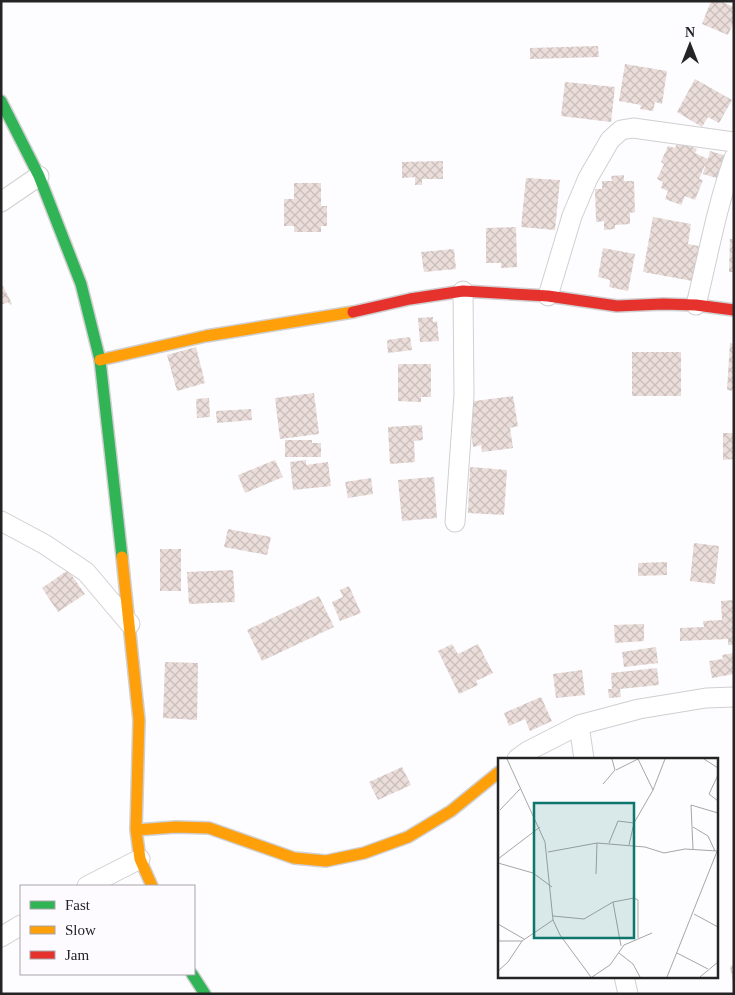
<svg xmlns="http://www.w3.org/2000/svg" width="735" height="995" viewBox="0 0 735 995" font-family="Georgia,serif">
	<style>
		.building { fill: url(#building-cross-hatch) }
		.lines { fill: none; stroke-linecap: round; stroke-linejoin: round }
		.street-casing { stroke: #d0cfd1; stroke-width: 21 }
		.fast-casing { stroke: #d0cfd1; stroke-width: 14 }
		.slow-casing { stroke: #d0cfd1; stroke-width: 14 }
		.jam-casing { stroke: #d0cfd1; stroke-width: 14 }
		.street { stroke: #fff; stroke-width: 19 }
		.fast { stroke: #30b455; stroke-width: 11 }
		.slow { stroke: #ff9f0a; stroke-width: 11 }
		.jam { stroke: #e5322d; stroke-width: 11 }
		.inset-road { fill: none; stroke: #a7a6a7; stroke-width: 1 }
		.view { fill: #0f766e; fill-opacity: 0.15; stroke: #0f766e; stroke-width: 2.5 }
		.inset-edge { fill: none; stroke: #252425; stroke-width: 2.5 }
	</style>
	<defs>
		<pattern id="building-cross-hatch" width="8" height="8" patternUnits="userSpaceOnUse" patternTransform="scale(1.25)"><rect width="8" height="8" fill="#eaddda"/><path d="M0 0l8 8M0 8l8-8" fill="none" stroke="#c9bebb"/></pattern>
	</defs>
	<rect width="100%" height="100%" fill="#fdfcfe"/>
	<!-- building -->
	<path class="building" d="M711,1H720L734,7V21L728,35L702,24Z
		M598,46L599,57L530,59V48Z
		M625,64L667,71L662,104L655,102L653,111L640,109L641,105L619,101Z
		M695,79L732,100L719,123L708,117L702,127L677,112Z
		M565,82L615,87L611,122L561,116Z
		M678,141L697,149L695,153L708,159L710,151L727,156L720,179L703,174L706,163L699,179L703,180L695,200L685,196L681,205L665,199L668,191L661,188L663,182L657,179L664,164L661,162L668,146L675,148Z
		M443,161V179H422V185H415V177L402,178V162Z
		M624,175V181H634L635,212L630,213V224L615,225V229L604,230V221L596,222L595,189H602V181H612L611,176Z
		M526,178L560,180L555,230L521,227Z
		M294,183H321V206H327V226H321V232H294V226H284V199H294Z
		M653,217L691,224L688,244L704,247L698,282L643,272Z
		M516,227L517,267L501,268V263H486V228Z
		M730,239H734V272H729Z
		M603,248L635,254L628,291L609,287L610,280L598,277Z
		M454,249L456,269L424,272L421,252Z
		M1,282L12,304L10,305L8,302L1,305Z
		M433,317V322L437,321L439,341L420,342L418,318Z
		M410,337L412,350L388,353L387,340Z
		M730,343L734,344V391L727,390Z
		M196,347L205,383L177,391L167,355Z
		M632,352H681V396H632Z
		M398,364H431V397H421V402L398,401Z
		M314,393L319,434L280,439L275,398Z
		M513,396L518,426L510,428L513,448L482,452L481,445L473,447L467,402Z
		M209,398L210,417L197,418L196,399Z
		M251,409L252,420L217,423L216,411Z
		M422,425L423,440L414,441L415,462L390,464L388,427Z
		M723,433H734V459L723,460Z
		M285,440H312V443H321V457H285Z
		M275,460L283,477L245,493L238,475Z
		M306,460V465L328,462L331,486L293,490L290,462Z
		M470,467L507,470L504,515L468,513Z
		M434,477L437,518L402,521L398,480Z
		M371,478L373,494L348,498L345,482Z
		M228,529L271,537L267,555L224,547Z
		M694,543L719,546L715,584L690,581Z
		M160,549H181V591H160Z
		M667,562V575L638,576V563Z
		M68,570L85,594L58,612L42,588Z
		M233,570L235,602L189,604L187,572Z
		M349,586L361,613L340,621L332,602L343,597L340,590Z
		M319,596L334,627L262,661L247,630Z
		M734,600V645H728V639L680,641V628L704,627L703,621L722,620L721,601Z
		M644,624V641L615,643L614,625Z
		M452,644L458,654L478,644L493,673L476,681L478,685L459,694L438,651Z
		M656,647L658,663L624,667L622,652Z
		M734,653V674L712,678L709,661L723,659L722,655Z
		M165,662L198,663L197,720L163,718Z
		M657,668L659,685L620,689L621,697L609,698L608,689H612L611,673Z
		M582,670L585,695L556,698L553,674Z
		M541,697L552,721L530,731L525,719L509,726L504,713Z
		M402,767L411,785L378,800L369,782Z
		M734,965V983H733L730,966Z"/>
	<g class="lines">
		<defs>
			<path id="street" d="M1,202L39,176
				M548,296L572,216L588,178L610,140L621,130L633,128L734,142
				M696,305C708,256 717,205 734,158
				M1,521L44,544L86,572L130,624
				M455,522L464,395L463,291
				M579,725L584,759
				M517,759L528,751L579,725L639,709L706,698L734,697
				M87,886L140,859
				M1,937L21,925
				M624,976L628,994"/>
			<path id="fast" d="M1,101L39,176L81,284L100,360L122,557
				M192,974L205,994"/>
			<path id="slow" d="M100,360L206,336L353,312
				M122,557L139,720L136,830L140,859L152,886
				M136,830L176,827L209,828L294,858L326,861L364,853L408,837L451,811L499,772"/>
			<path id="jam" d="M353,312L410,299L463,291L548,296L617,306L663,304L696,305L734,310"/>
		</defs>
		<!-- street casing -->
		<use href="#street" class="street-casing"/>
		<!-- fast casing -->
		<use href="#fast" class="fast-casing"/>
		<!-- slow casing -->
		<use href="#slow" class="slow-casing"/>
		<!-- jam casing -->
		<use href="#jam" class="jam-casing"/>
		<!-- street -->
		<use href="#street" class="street"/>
		<!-- fast -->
		<use href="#fast" class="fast"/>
		<!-- slow -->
		<use href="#slow" class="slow"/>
		<!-- jam -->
		<use href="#jam" class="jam"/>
	</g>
	<!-- overview -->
	<g transform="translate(498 758)">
		<rect width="220" height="220" fill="#fdfcfe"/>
		<path class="inset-road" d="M9,1L47,84L55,162L62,177L93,219M206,1L220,10M118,12L140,1M220,17L211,36L220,43M105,26L117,12L114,1M155,32L167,1M2,52L22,31M195,69L210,78L217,93M111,85L120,63L136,65M131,87L136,65L155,32L140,1M195,91L193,47L220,55M50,94L99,85L147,89L166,95L187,91L219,93M0,101L42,69M0,105L35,115L54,129M98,116L99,85M115,144L123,188M196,156L220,169M55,158L86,161L115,144L136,140L140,142V180M0,166L26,181M0,183H24M121,195L135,206L142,219M179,195L210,211M0,213L10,204L24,183L55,162M94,219L112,207L126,187L154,175M169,219L220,91M202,219L220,204"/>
		<path class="view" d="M36,45H136V180H36Z"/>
		<rect width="220" height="220" class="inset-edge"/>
	</g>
	<!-- border -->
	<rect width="735" height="995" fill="none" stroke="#252425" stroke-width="5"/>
	<!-- legend -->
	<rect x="20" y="885" width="175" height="90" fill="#fdfbff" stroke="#a7a5a8"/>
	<rect x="30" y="901" width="25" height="8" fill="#30b455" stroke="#a7a5a8"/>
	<text x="65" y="910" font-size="15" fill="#252425">Fast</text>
	<rect x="30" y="926" width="25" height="8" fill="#ff9f0a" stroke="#a7a5a8"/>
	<text x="65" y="935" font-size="15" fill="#252425">Slow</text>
	<rect x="30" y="951" width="25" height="8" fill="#e5322d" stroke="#a7a5a8"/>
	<text x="65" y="960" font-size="15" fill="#252425">Jam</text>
	<!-- north arrow -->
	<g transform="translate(690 45)" stroke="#fdfbff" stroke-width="4" paint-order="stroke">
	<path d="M0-4L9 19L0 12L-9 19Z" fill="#252425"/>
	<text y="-8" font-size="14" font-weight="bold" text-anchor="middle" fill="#252425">N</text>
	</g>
</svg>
